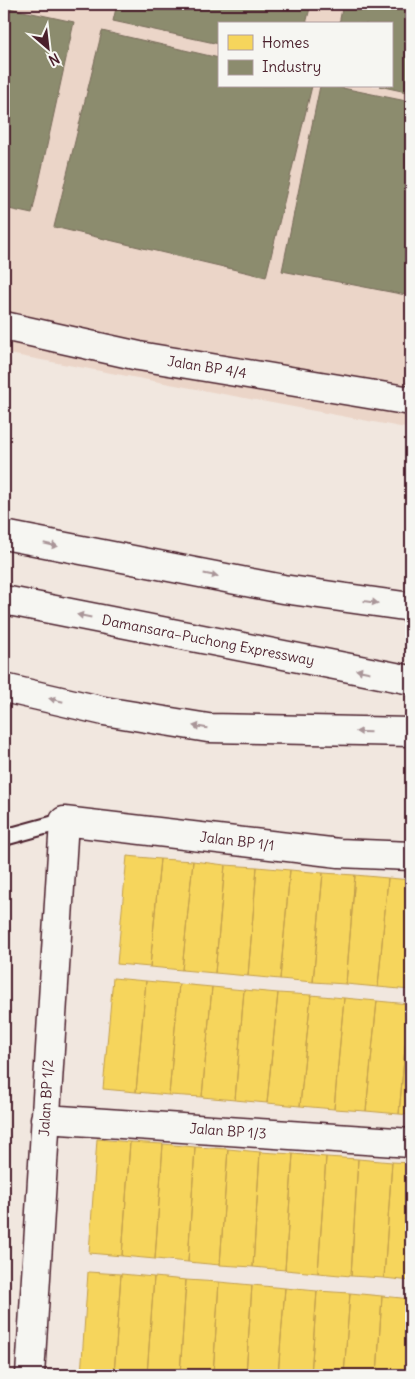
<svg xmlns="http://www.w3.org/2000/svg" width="415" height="1379" viewBox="0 0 415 1379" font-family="Delius,sans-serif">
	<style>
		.built { fill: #ebd5c8; fill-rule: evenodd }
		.homes { fill: #f6d55c; stroke: #c29e4d }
		.industry { fill: #8c8c6e; stroke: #786b5a }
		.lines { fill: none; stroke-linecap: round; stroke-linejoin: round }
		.lane-casing { stroke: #4a1f2b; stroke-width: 19 }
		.street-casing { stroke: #4a1f2b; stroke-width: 31 }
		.highway-casing { stroke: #4a1f2b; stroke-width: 31 }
		.lane { stroke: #f6f6f2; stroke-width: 15 }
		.street { stroke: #f6f6f2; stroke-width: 28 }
		.highway { stroke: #f6f6f2; stroke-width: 28 }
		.oneway { fill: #a99598 }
		.labels { text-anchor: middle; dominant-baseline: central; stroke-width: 5; stroke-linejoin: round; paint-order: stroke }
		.street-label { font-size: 14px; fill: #4a1f2b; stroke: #f6f6f2 }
	</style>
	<rect width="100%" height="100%" fill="#f1e7df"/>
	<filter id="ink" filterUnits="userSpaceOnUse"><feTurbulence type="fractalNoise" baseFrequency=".02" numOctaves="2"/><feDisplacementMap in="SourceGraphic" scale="10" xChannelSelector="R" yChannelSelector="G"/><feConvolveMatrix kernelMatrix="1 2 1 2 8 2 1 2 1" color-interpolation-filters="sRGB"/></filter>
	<g filter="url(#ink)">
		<!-- built -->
		<path class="built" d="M4,4H411V429L4,353ZM219,24H391V86H219Z"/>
		<!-- homes -->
		<path class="homes" d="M127,856L160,859L150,967L117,964Z
			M160,859L193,861L182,970L150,967Z
			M193,861L225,865L215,973L182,970Z
			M225,865L257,867L248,976L215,973Z
			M257,867L290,870L280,979L248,976Z
			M290,870L323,873L313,982L280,979Z
			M323,873L355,875L346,984L313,982Z
			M355,875L388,878L378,987L346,984Z
			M388,878L411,880V990L378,987Z
			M113,978L146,981L136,1092L103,1089Z
			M146,981L179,984L169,1095L136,1092Z
			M179,984L212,987L202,1097L169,1095Z
			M212,987L244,990L235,1100L202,1097Z
			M244,990L278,993L267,1103L235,1100Z
			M278,993L311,995L300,1106L267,1103Z
			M311,995L344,998L334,1109L300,1106Z
			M344,998L377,1001L366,1111L334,1109Z
			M377,1001L409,1004L399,1114L366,1111Z
			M409,1004H411V1115L399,1114Z
			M97,1139L130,1142L122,1256L89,1253Z
			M130,1142L163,1144L155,1259L122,1256Z
			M163,1144L195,1147L188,1262L155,1259Z
			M195,1147L228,1149L220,1265L188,1262Z
			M228,1149L260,1152L253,1267L220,1265Z
			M260,1152L293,1154L285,1270L253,1267Z
			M293,1154L326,1157L318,1273L285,1270Z
			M326,1157L358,1159L351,1276L318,1273Z
			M358,1159L392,1162L384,1278L351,1276Z
			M392,1162L411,1163V1281L384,1278Z
			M88,1272L121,1274L114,1375H81Z
			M121,1274L154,1277L147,1375H114Z
			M154,1277L186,1280L180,1375H147Z
			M186,1280L219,1282L213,1375H180Z
			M219,1282L252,1285L246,1375H213Z
			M252,1285L285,1288L278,1375H246Z
			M285,1288L317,1291L311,1375H278Z
			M317,1291L350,1293L344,1375H311Z
			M350,1293L382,1296L377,1375H344Z
			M382,1296L411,1299L410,1375H377Z"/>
		<!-- industry -->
		<path class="industry" d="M117,4H311L306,24H219V44L113,21Z
			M343,4H411V93L379,86H391V24H339Z
			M4,7L74,22L32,214L4,208Z
			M102,31L219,58V86H312L266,277L54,227Z
			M320,86H333L411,102V296L282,271Z"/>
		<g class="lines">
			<defs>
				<path id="lane" d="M6,837L64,821"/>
				<path id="street" d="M4,326L139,356L411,401
					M45,1119L411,1143
					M30,1375L64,821L339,853L411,856"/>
				<path id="highway" d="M4,535L283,589L411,607
					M4,600L411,680
					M4,688L104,711L208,728L411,732"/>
			</defs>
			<!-- lane casing -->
			<use href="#lane" class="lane-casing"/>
			<!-- street casing -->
			<use href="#street" class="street-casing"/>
			<!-- highway casing -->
			<use href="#highway" class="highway-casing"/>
			<!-- lane -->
			<use href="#lane" class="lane"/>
			<!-- street -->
			<use href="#street" class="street"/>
			<!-- highway -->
			<use href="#highway" class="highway"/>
		</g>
		<!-- one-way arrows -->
		<defs><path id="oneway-solid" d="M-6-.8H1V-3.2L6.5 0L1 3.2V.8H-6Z" transform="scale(1.25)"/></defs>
		<g class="oneway">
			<use href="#oneway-solid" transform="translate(51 545) rotate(13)"/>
			<use href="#oneway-solid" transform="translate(211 575) rotate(11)"/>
			<use href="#oneway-solid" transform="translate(371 602) rotate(8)"/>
			<use href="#oneway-solid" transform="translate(84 616) rotate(-169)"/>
			<use href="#oneway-solid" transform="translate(363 671) rotate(-169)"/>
			<use href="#oneway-solid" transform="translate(56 700) rotate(-167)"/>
			<use href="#oneway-solid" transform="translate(200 727) rotate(-171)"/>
			<use href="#oneway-solid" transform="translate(363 732) rotate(-179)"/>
		</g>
	</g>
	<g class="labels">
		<!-- street labels -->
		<g class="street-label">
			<text transform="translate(207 367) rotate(9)">Jalan BP 4/4</text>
			<text transform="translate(208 640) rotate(11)">Damansara–Puchong Expressway</text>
			<text transform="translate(237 841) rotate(7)">Jalan BP 1/1</text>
			<text transform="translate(46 1098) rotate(-87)">Jalan BP 1/2</text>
			<text transform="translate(228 1131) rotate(4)">Jalan BP 1/3</text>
		</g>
	</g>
	<!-- margin -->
	<rect width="415" height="1379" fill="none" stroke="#f6f6f2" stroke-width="20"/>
	<rect x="10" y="10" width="395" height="1359" fill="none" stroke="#4a1f2b" stroke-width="2" filter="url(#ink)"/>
	<!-- legend -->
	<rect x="218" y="22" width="175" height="65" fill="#f6f6f2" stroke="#b1a0a2"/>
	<rect x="228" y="35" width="25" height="15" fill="#f6d55c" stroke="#b1a0a2"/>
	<text x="262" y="48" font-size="15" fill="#4a1f2b">Homes</text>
	<rect x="228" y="60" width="25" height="15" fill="#8c8c6e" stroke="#b1a0a2"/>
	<text x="262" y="72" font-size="15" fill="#4a1f2b">Industry</text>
	<!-- north arrow -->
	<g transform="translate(48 48) rotate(152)" stroke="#f6f6f2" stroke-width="4" paint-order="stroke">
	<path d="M0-4L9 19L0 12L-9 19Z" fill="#4a1f2b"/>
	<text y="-8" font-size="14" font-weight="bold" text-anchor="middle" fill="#4a1f2b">N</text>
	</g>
</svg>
